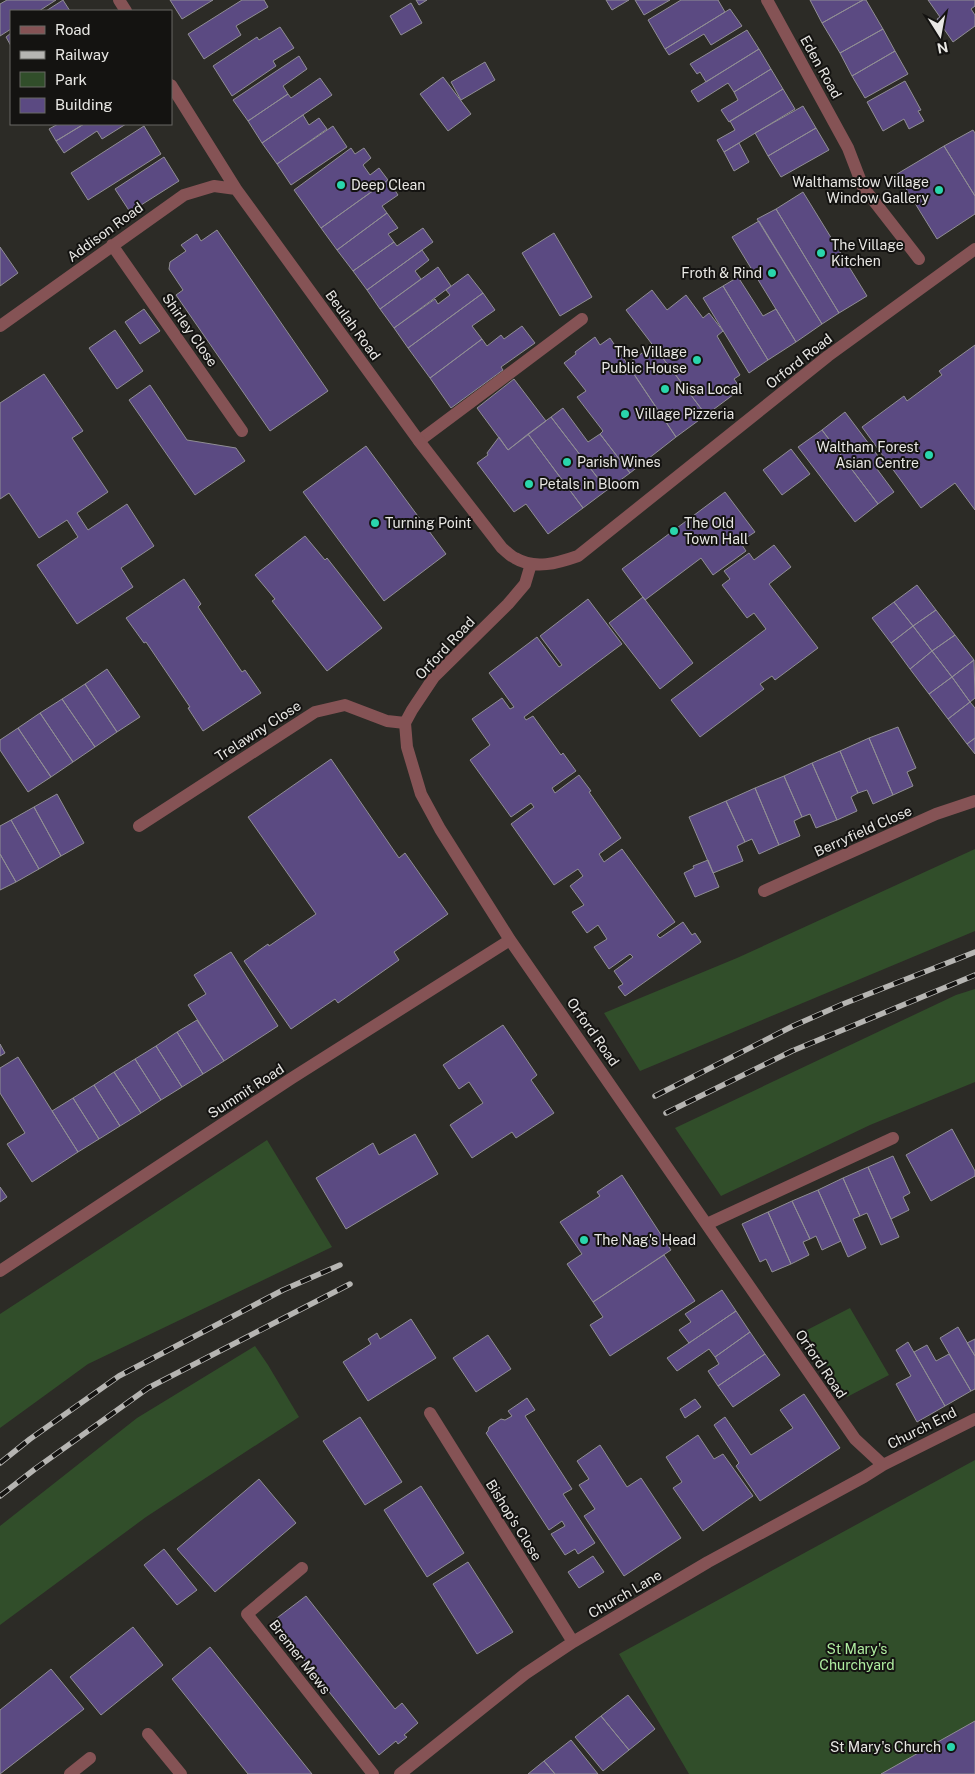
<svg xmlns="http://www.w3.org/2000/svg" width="975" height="1774" viewBox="0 0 975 1774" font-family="'Public Sans',sans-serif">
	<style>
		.green { fill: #314e2a }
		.building { fill: #5b4a82; stroke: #908e94 }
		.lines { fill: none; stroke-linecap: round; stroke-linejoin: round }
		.lane { stroke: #855355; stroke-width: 12 }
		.street { stroke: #855355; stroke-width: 12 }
		.rail-casing { stroke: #b6b5b2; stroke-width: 5.5 }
		.rail { stroke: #141311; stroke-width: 4; stroke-dasharray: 11; stroke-linecap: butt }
		.poi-dot { fill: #2ad5ac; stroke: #141311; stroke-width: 2 }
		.labels { text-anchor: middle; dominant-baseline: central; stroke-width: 4; stroke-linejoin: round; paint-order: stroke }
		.street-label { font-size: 14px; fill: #e8e7e4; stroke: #141311 }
		.poi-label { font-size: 14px; fill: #e8e7e4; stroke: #141311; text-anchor: start }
		.park-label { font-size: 14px; fill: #afeda0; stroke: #141311 }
	</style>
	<rect width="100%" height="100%" fill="#2c2b26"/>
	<!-- green -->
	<path class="green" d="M975,849V931L640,1071L604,1013L737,958Z
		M975,989V1082L870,1125L721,1196L675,1128L956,995Z
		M267,1140L332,1247L88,1364L0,1428V1314Z
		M850,1308L889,1375L847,1397L805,1331Z
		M255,1346L268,1365L299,1417L146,1517L0,1625V1526L137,1418Z
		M975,1460V1774H689L619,1654Z"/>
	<!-- building -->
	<path class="building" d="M7,0H56L39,11H11V29L0,36V4Z
		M63,0L70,11H46Z
		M170,0H213L182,19Z
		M242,0H264L268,7L236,26L241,35L204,59L188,34Z
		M416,0H427L419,5Z
		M606,0H629L612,10Z
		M635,0H670L644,15Z
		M681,0H718L725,12L665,49L648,20Z
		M810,0H863L822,23Z
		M863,0H866L883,29L840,53L822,23Z
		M928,0H975V6L971,9L975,15V26L953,42L937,19L940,17Z
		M411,3L422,23L401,35L390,16Z
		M730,9L742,26L711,45L704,34L669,55L665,49Z
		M280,27L294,48L273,61L276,66L232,96L213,66L257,37L259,40Z
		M883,29L895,51L852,76L840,53Z
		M747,30L759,49L706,82L700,72L697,74L690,64Z
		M11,33V46L6,37Z
		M759,49L771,69L734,92L728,83L698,102L691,91Z
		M895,51L908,74L865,98L852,76Z
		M299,56L307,69L283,86L288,94L248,121L233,100Z
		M485,62L495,80L461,100L451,82Z
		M771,69L783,89L729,122L721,110L738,100L734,92Z
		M443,77L471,114L448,131L420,94Z
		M320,78L332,95L262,143L248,121L288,94L291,98Z
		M905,81L921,110L918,111L924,121L909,129L904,119L883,131L867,102Z
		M783,89L795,109L724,152L717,140L735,130L730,121Z
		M803,106L816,128L768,156L755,133Z
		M303,115L309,125L319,118L327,129L277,164L262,143Z
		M58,124H84L56,141L49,129Z
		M84,124H126L102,139L97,131L64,153L56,141Z
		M144,126L161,154L88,200L71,173Z
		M333,126L347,147L291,185L277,164Z
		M816,128L829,150L781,177L768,156Z
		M973,130L975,133V196L944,146Z
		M739,143L749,162L734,171L724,152Z
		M944,146L975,196V214L937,239L897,174Z
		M351,148L355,154L364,148L371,158L363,165L370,175L379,168L388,180L321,228L294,190Z
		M164,157L179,181L130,212L115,189Z
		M388,180L398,195L382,206L387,213L337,250L321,228Z
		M803,192L867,296L839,313L776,209Z
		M776,209L839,313L822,324L757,219Z
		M387,213L398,228L388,234L394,242L353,271L337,250Z
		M759,221L822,324L796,342L732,237Z
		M423,228L433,242L367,290L353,271L394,242L397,246Z
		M217,230L328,391L270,431L176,295L183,290L169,269L170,262L186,251L181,245L197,234L201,241Z
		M554,233L592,297L560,316L522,253Z
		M0,247L18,273L0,286Z
		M422,250L429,260L415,271L421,279L380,309L367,290Z
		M438,267L451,286L394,328L380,309Z
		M468,274L483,293L408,348L394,328L435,299L438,304L450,295L446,290Z
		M738,277L763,316L776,309L796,342L768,360L723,286Z
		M723,286L768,360L749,373L703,298Z
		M652,290L667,310L686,295L703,318L709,313L723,331L717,336L740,375L734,379L741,389L706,415L626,310Z
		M483,293L495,310L472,326L482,339L430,378L408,348Z
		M144,309L160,331L140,344L125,322Z
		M522,326L535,343L501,367L503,370L451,408L430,378L482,339L487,346L501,335L504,339Z
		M115,330L143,371L117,389L89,348Z
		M595,337L600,345L610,338L676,437L630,473L600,434L603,431L577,397L586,391L564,363L576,354L575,352Z
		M653,345L706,415L676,437L627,364Z
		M975,345V510L955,483L921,508L862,427L904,396L907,401L942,375L939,371Z
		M44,374L83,431L72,438L108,492L77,513L88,530L127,504L154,546L121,568L133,587L77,624L37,565L78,537L67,520L39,538L9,493L0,499V403Z
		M514,379L546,421L508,450L477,408Z
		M150,385L187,440L236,448L245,461L195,495L129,400Z
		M563,408L588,442L600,434L630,473L607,490L551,417Z
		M845,412L884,464L877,469L894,492L878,504L822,430Z
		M551,417L607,490L583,508L528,434Z
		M822,430L878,504L855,522L798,447Z
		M528,434L583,508L548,534L526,504L514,512L477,463L488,455L487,453L499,437L508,450Z
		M366,446L446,554L384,601L303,492Z
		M791,449L810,474L782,495L763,470Z
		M725,492L755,532L740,542L746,551L713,575L701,558L645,600L622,569Z
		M305,536L325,560L327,558L382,628L327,671L272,601L275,599L255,575Z
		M774,545L791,567L769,584L818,648L775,680L772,676L760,684L764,689L700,737L671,700L766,629L754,613L747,618L722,585L730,579L724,571L749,553L754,560Z
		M184,579L201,604L198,607L242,672L245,670L261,693L203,731L188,708L190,707L146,642L144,643L126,618Z
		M917,585L936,610L913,626L894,602Z
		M643,597L693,663L660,689L609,623Z
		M588,599L622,644L524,717L526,720L533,716L561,755L563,753L576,771L552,788L555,793L579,775L591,791L589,792L621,838L599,854L604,862L622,849L675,922L657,935L660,938L683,922L692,935L695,933L701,942L625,996L618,987L623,984L614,971L633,957L630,954L609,969L594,947L607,939L598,925L587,933L572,912L584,905L570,886L583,876L578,869L554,885L511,824L534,807L531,803L511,817L470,760L490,745L472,719L502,698L510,709L514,707L489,673L537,637L559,667L562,665L540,636Z
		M894,602L913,626L891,643L872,618Z
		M936,610L955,635L932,651L913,626Z
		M913,626L932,651L910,669L891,643Z
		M955,635L974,660L952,677L932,651Z
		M932,651L952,677L929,694L910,669Z
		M974,660L975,698L970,702L952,677Z
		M107,669L140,717L117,732L85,684Z
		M952,677L970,702L948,719L929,694Z
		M85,684L117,732L95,747L62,699Z
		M62,699L95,747L73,762L40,713Z
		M970,702L975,708V738L967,744L948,719Z
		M40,713L73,762L51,777L18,728Z
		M898,727L916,768L907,772L913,786L893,795L869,738Z
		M18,728L51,777L28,792L0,750V740Z
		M869,738L893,795L873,804L867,790L858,793L840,751Z
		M975,738V754L967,744Z
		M840,751L858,793L851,797L857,811L837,820L812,763Z
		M331,759L399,858L405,853L448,914L394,952L399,960L338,1003L335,999L291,1029L244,961L268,944L269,946L316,914L248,817Z
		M812,763L837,820L816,828L810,814L802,817L784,776Z
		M784,776L802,817L794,821L800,836L779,845L755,788Z
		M755,788L779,845L759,854L752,839L745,842L726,801Z
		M57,794L84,843L61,856L34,807Z
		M726,801L745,842L737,846L743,861L713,873L689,817Z
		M34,807L61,856L39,869L11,820Z
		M11,820L39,869L16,882L0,854V826Z
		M0,854L16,882L0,890Z
		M708,860L719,887L695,897L684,873L694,868L693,866Z
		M231,952L278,1026L224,1061L188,1005L206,994L194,975Z
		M197,1020L224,1061L203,1074L177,1032Z
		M503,1025L537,1075L531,1080L554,1113L516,1138L512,1132L472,1158L450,1125L483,1103L469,1082L459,1089L443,1065Z
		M177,1032L203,1074L182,1087L156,1046Z
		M0,1044L5,1053L0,1056Z
		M156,1046L182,1087L161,1100L135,1059Z
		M18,1057L78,1152L32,1182L7,1144L25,1133L0,1093V1068Z
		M135,1059L161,1100L141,1113L114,1072Z
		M114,1072L141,1113L120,1126L94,1085Z
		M94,1085L120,1126L99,1139L73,1098Z
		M73,1098L99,1139L78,1152L52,1111Z
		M952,1129L975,1171V1176L931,1201L906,1155Z
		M415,1134L438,1174L346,1229L316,1178L373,1143L379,1155Z
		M893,1156L910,1193L903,1197L909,1210L891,1219L868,1167Z
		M868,1167L899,1237L881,1245L867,1213L860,1216L843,1178Z
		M622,1175L671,1250L593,1302L567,1264L582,1254L560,1222L600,1196L597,1192Z
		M843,1178L860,1216L853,1219L866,1248L848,1257L818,1190Z
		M0,1187L7,1197L0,1202Z
		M818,1190L841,1241L822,1250L816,1236L810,1239L792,1201Z
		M792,1201L810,1239L803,1242L809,1255L791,1264L768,1212Z
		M768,1212L791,1264L772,1272L766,1259L760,1262L742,1224Z
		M664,1255L695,1301L610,1356L590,1325L603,1317L593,1302Z
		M722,1290L736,1311L689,1343L679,1330L691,1322L685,1314Z
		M736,1311L750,1332L715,1357L709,1349L677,1371L667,1358Z
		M411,1319L436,1358L368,1401L343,1362L371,1344L368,1339L377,1333L380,1339Z
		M958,1327L975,1356V1389L971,1391L940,1338Z
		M750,1332L765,1354L718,1386L708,1371L719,1364L715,1357Z
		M488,1335L511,1369L476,1392L453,1358Z
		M975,1339V1356L967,1343Z
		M908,1342L945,1406L917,1422L896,1384L911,1376L896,1350Z
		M927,1345L936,1361L949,1354L971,1391L945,1406L914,1352Z
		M765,1354L780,1375L733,1407L718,1386Z
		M804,1394L840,1448L760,1501L736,1466L739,1463L714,1425L725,1417L751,1455L793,1428L780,1410Z
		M527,1398L535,1410L525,1416L572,1489L563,1494L595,1543L578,1554L575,1549L565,1555L551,1534L565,1526L562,1521L549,1530L486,1433L488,1431L489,1427L501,1419L505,1420L512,1416L508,1411Z
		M695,1399L701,1407L685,1418L680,1409Z
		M360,1417L402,1482L365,1505L323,1441Z
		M698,1435L714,1459L723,1454L753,1496L703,1531L673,1488L682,1482L666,1457Z
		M600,1445L627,1487L641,1478L681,1538L624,1576L584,1516L595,1509L579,1485L589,1479L577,1461Z
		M259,1479L296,1523L215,1592L177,1549Z
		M421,1486L464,1553L427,1577L384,1510Z
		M164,1549L197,1590L177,1605L144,1565Z
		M593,1556L604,1572L579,1588L568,1572Z
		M468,1562L513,1632L477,1654L433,1584Z
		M306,1596L395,1709L402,1703L418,1723L404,1735L407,1737L398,1744L396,1741L379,1755L273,1621Z
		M133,1627L163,1665L101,1715L70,1677Z
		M210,1647L312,1774H248L209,1725L172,1679Z
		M51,1669L84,1709L0,1774V1710Z
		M628,1695L655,1729L629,1750L601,1716Z
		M601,1716L629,1750L603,1771L575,1737Z
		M975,1721V1774H881Z
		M571,1740L598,1774H555L544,1761Z
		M544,1761L555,1774H528Z"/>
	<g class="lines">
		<!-- lane -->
		<path class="lane" d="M419,441L582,319
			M70,1774L90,1758"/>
		<!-- street -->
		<path class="street" d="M119,0L126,11
			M767,0L848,148L863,187L919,259
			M171,85L236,189L419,441L502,548C506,551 510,556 515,558C535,570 558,563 578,556L828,356L975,249
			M112,245L242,431
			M0,326L184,195L214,186L236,189
			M531,564L525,584L508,604L434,677L412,710L405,723L407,747L421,794L440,829L510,940L855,1439L883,1465
			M139,826L315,712L345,705L387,721L405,723
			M764,891L936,814L975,801
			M707,1224L893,1138
			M0,1271L292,1078L510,940
			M430,1413L573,1642
			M302,1568L247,1614L373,1774
			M148,1734L181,1774
			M400,1774L525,1674L573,1642L708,1562L864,1477L883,1465L975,1419"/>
		<defs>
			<path id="rail" d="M655,1096L793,1026L843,1004L975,952
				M666,1113L792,1051L975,975
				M0,1463L30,1439L119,1376L283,1290L340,1265
				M0,1496L35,1469L148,1388L350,1284"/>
		</defs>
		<!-- rail casing -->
		<use href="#rail" class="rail-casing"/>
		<!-- rail -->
		<use href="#rail" class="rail"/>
	</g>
	<!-- markers -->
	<g class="poi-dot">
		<circle cx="341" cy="185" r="5"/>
		<circle cx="939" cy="190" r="5"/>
		<circle cx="821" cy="253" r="5"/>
		<circle cx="772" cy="273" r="5"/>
		<circle cx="697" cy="360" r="5"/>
		<circle cx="665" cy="389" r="5"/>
		<circle cx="625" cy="414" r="5"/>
		<circle cx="929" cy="455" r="5"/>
		<circle cx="567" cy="462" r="5"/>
		<circle cx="529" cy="484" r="5"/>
		<circle cx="375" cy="523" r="5"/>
		<circle cx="674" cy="531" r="5"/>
		<circle cx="584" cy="1240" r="5"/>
		<circle cx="951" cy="1747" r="5"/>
	</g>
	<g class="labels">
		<!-- street labels -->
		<g class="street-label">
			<text transform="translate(821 67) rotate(61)">Eden Road</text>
			<text transform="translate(105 232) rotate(-36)">Addison Road</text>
			<text transform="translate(353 325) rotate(54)">Beulah Road</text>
			<text transform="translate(190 330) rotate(55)">Shirley Close</text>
			<text transform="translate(799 361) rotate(-38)">Orford Road</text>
			<text transform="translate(445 648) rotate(-47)">Orford Road</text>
			<text transform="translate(258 731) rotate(-33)">Trelawny Close</text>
			<text transform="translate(863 831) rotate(-24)">Berryfield Close</text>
			<text transform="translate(593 1032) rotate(55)">Orford Road</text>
			<text transform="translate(246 1091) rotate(-33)">Summit Road</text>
			<text transform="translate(821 1364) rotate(56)">Orford Road</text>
			<text transform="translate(922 1428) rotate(-27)">Church End</text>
			<text transform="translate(514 1520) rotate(58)">Bishop's Close</text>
			<text transform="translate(625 1594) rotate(-30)">Church Lane</text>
			<text transform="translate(300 1657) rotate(52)">Bremer Mews</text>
		</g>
		<!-- poi labels -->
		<g class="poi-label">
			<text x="929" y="182" text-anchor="end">Walthamstow Village<tspan x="929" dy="16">Window Gallery</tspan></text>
			<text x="351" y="185">Deep Clean</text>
			<text x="831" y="245">The Village<tspan x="831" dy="16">Kitchen</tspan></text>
			<text x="762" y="273" text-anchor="end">Froth &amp; Rind</text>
			<text x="687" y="352" text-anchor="end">The Village<tspan x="687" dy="16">Public House</tspan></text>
			<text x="675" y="389">Nisa Local</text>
			<text x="635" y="414">Village Pizzeria</text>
			<text x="919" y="447" text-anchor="end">Waltham Forest<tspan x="919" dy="16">Asian Centre</tspan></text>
			<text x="577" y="462">Parish Wines</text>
			<text x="539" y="484">Petals in Bloom</text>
			<text x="385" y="523">Turning Point</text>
			<text x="684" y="523">The Old<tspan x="684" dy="16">Town Hall</tspan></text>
			<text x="594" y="1240">The Nag's Head</text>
			<text x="941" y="1747" text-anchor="end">St Mary's Church</text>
		</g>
		<!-- park labels -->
		<g class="park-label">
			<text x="857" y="1649">St Mary's<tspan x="857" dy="16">Churchyard</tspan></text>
		</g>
	</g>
	<!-- legend -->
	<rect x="10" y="10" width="162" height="115" fill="#141311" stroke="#696865"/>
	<rect x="20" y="26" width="25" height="8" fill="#855355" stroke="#696865"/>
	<text x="55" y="35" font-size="15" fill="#e8e7e4">Road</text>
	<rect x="20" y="51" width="25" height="8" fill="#b6b5b2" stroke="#696865"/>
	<text x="55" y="60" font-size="15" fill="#e8e7e4">Railway</text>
	<rect x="20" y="72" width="25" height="15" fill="#314e2a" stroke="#696865"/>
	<text x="55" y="85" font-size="15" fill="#e8e7e4">Park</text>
	<rect x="20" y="98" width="25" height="15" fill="#5b4a82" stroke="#696865"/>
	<text x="55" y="110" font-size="15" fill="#e8e7e4">Building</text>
	<!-- north arrow -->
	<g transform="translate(940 35) rotate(169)" stroke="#141311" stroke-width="4" paint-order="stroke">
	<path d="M0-4L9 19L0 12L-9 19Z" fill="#e8e7e4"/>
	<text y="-8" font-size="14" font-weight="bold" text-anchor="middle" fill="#e8e7e4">N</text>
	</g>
</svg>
